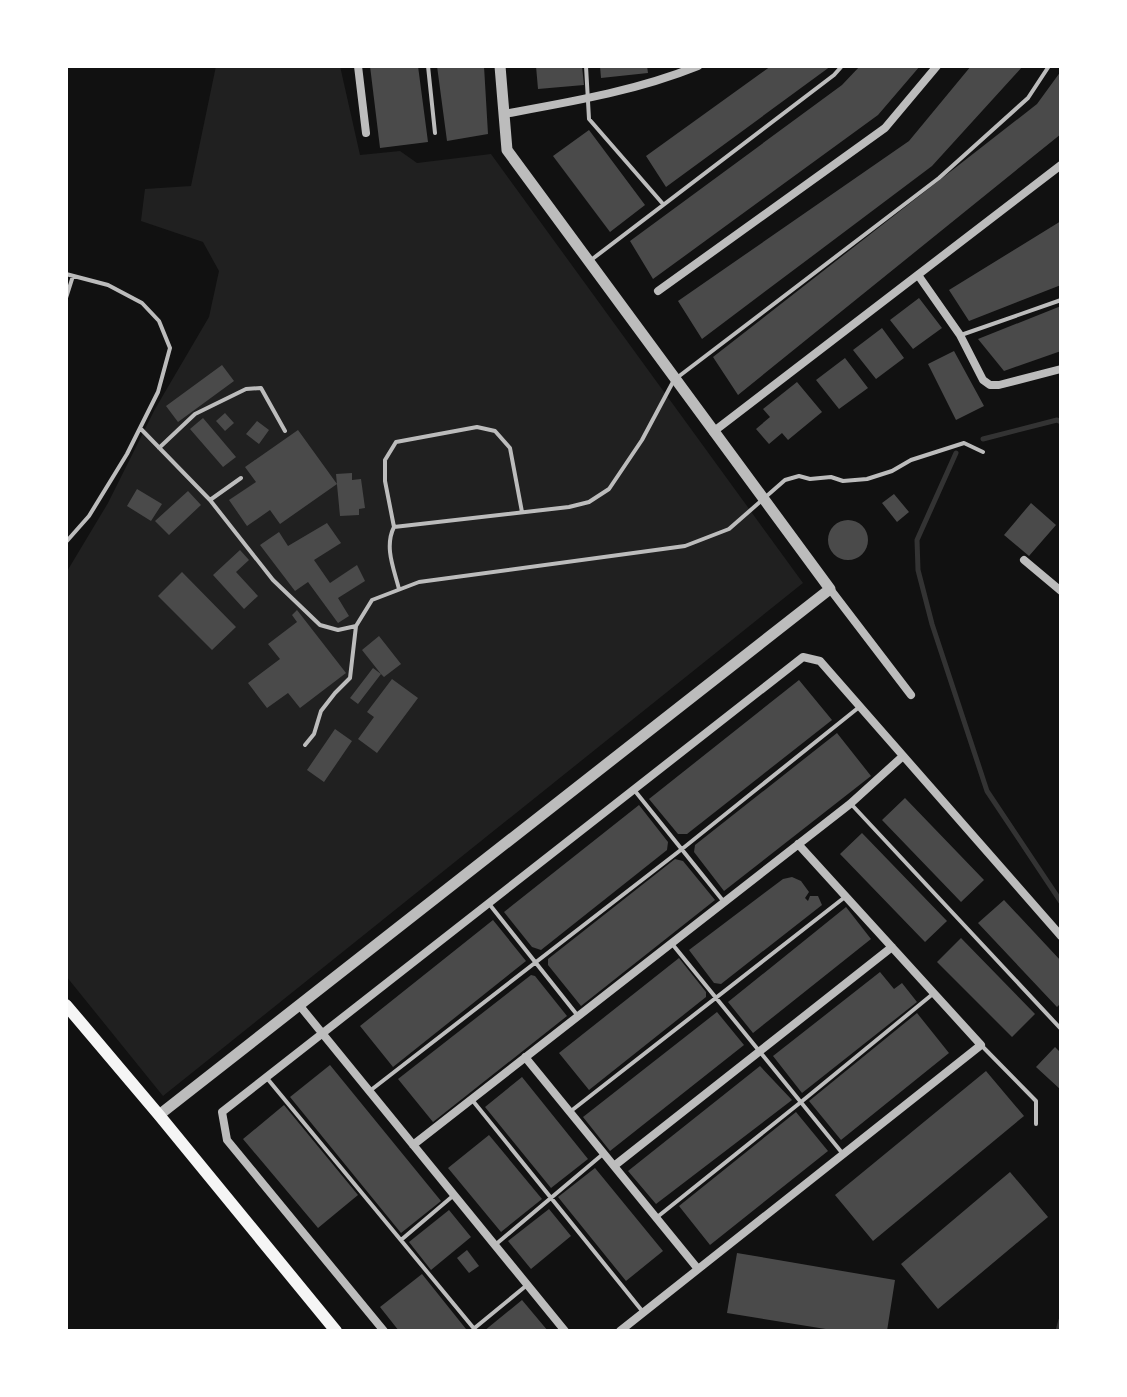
<svg xmlns="http://www.w3.org/2000/svg" width="1127" height="1397" viewBox="0 0 1127 1397" font-family="Poppins,sans-serif">
	<style>
		.green { fill: #202020 }
		.lines { fill: none; stroke-linecap: round; stroke-linejoin: round }
		.stream { stroke: #333; stroke-width: 5 }
		.building { fill: #4a4a4a }
		.service { stroke: #bcbcbc; stroke-width: 4 }
		.minor { stroke: #bcbcbc; stroke-width: 8 }
		.tertiary { stroke: #bcbcbc; stroke-width: 11 }
		.secondary { stroke: #f5f5f5; stroke-width: 12 }
	</style>
	<rect width="100%" height="100%" fill="#111"/>
	<!-- green -->
	<path class="green" d="M216,66H340L360,155L400,151L417,163L491,154L803,583L163,1096L66,976V573L108,503L155,409L209,317L219,271L203,242L141,221L145,189L191,186Z"/>
	<g class="lines">
		<!-- stream -->
		<path class="stream" d="M983,439L1057,420L1061,422
			M956,453L917,540L918,570L932,624L987,791L1061,902
			M1058,1331L1061,1320"/>
	</g>
	<!-- building -->
	<path class="building" d="M370,66H418L428,142L380,148Z
		M437,66H484L488,134L447,141Z
		M536,66H582L584,85L538,89Z
		M600,66H647L648,73L601,78Z
		M771,66H831L666,187L646,156Z
		M860,66H920L878,115L653,279L630,241L842,85Z
		M971,66H1023L932,166L702,339L678,301L909,141Z
		M1061,71V134L738,395L713,357L1037,104Z
		M589,130L645,205L610,232L553,156Z
		M1061,221V285L969,321L949,290Z
		M919,298L942,328L913,349L890,320Z
		M1061,306V351L1004,371L978,339Z
		M882,328L904,358L876,379L853,350Z
		M954,351L984,406L956,420L928,364Z
		M845,358L868,388L839,409L816,380Z
		M222,365L234,381L178,422L166,406Z
		M797,382L822,412L788,440L782,433L769,444L756,429L770,417L763,409Z
		M225,413L234,423L225,431L216,421Z
		M203,418L236,457L223,467L190,429Z
		M257,421L269,430L259,444L246,434Z
		M298,430L337,484L280,524L270,510L247,526L229,500L256,482L245,467Z
		M352,473V480L361,479L365,508L359,509V515L340,516L336,474Z
		M137,489L162,504L151,521L127,506Z
		M188,491L201,505L169,535L155,521Z
		M894,494L909,512L897,522L882,503Z
		M1031,503L1056,525L1029,556L1004,535Z
		M828 540a20 20 0 1 1 40 0a20 20 0 1 1-40 0Z
		M327,523L341,543L314,560L330,583L357,565L365,581L338,598L349,616L338,623L308,582L295,591L260,545L279,532L288,546Z
		M240,550L249,560L236,572L258,596L244,609L213,575Z
		M182,572L236,627L212,650L158,596Z
		M297,610L346,673L300,708L288,693L267,708L248,683L280,659L268,644L297,622L292,615Z
		M379,636L401,664L384,677L381,674L358,704L350,698L373,668L381,674L362,650Z
		M392,679L418,698L377,753L358,739L374,717L367,712Z
		M799,680L832,720L687,834H678L649,799Z
		M335,729L352,741L324,782L307,770Z
		M837,733L871,776L724,891L694,852L695,845Z
		M905,798L984,880L961,902L882,820Z
		M639,805L668,842L667,850L541,950L532,947L504,912Z
		M862,833L947,921L925,942L840,854Z
		M675,859L683,861L715,900L581,1006L548,965V959Z
		M792,877L801,881L809,892L805,898L808,901L810,896H818L822,905L721,984L714,983L689,950L783,879Z
		M1004,900L1061,961V1003L1057,1007L978,923Z
		M846,907L871,939L753,1033L728,1002Z
		M493,920L526,961L393,1067L360,1026Z
		M961,938L1035,1014L1012,1037L937,962Z
		M679,958L706,992V997L589,1090L559,1053Z
		M880,972L894,989L902,983L917,1002L802,1093L773,1056Z
		M531,975L535,976L567,1016L433,1122L398,1079Z
		M717,1012L744,1045L610,1151L583,1117Z
		M917,1013L949,1053L841,1140L809,1101Z
		M1055,1047L1061,1053V1090L1036,1067Z
		M330,1065L441,1201L401,1233L290,1097Z
		M760,1066L792,1100L656,1204L628,1171Z
		M986,1071L1024,1116L873,1241L835,1195Z
		M522,1077L588,1159L551,1188L485,1107Z
		M284,1105L358,1195L318,1228L243,1139Z
		M796,1112L828,1151L710,1245L679,1206Z
		M489,1135L542,1199L501,1232L448,1168Z
		M595,1168L663,1251L626,1281L558,1197Z
		M1010,1172L1048,1217L938,1309L901,1264Z
		M549,1209L571,1236L531,1269L508,1241Z
		M449,1210L471,1237L431,1270L409,1242Z
		M467,1250L479,1266L469,1273L457,1258Z
		M737,1253L895,1280L887,1331H838L727,1313Z
		M422,1274L466,1329L464,1331H399L380,1307Z
		M522,1300L548,1331H484Z"/>
	<g class="lines">
		<!-- service -->
		<path class="service" d="M428,66L435,133
			M586,66L589,119L663,204
			M591,260L834,75L842,66
			M66,274L108,285L142,303L159,321L170,348L158,392L127,454L89,516L66,542
			M66,298L73,276
			M961,335L1061,300
			M140,428L210,500L273,580L320,625L338,630L356,626
			M159,448L195,414L246,389L261,388L285,431
			M210,500L241,478
			M394,527L385,481V460L396,442L477,427L495,431L510,448L522,512
			M399,589C394,569 384,547 394,527L569,507L589,502L609,489L642,440L674,380L939,178L1028,98L1049,66
			M305,745L314,734L321,711L335,693L350,678L356,626L372,600L419,582L685,546L729,529L785,480L799,476L810,479L831,477L843,481L867,479L892,471L911,460L964,443L983,452
			M635,791L724,902
			M852,805L1061,1029
			M490,905L578,1016
			M673,945L843,1154
			M981,1045L1036,1101V1124
			M266,1077L476,1331
			M371,1090L682,849L858,708
			M473,1101L643,1312
			M571,1111L845,897
			M656,1218L801,1102L934,993
			M401,1240L454,1195
			M495,1245L603,1154
			M471,1331L527,1285"/>
		<!-- minor -->
		<path class="minor" d="M358,66L366,133
			M504,114C570,102 636,91 698,66
			M918,275L960,335L983,380L990,385H999L1061,369
			M658,291L885,128L937,66
			M713,432L1061,165
			M1024,560L1061,591
			M830,589L911,695
			M300,1006L565,1331
			M525,1057L698,1269
			M413,1145L850,804L903,756
			M614,1166L892,947
			M384,1331L227,1140L222,1112L803,657L820,661L1061,936
			M620,1331L981,1045L798,844"/>
		<!-- tertiary -->
		<path class="tertiary" d="M159,1115L830,589L507,150L500,66"/>
		<!-- secondary -->
		<path class="secondary" d="M66,1005L159,1115L336,1331"/>
	</g>
	<!-- border -->
	<rect width="1127" height="1397" fill="none" stroke="#ffffff" stroke-width="136"/>
</svg>
